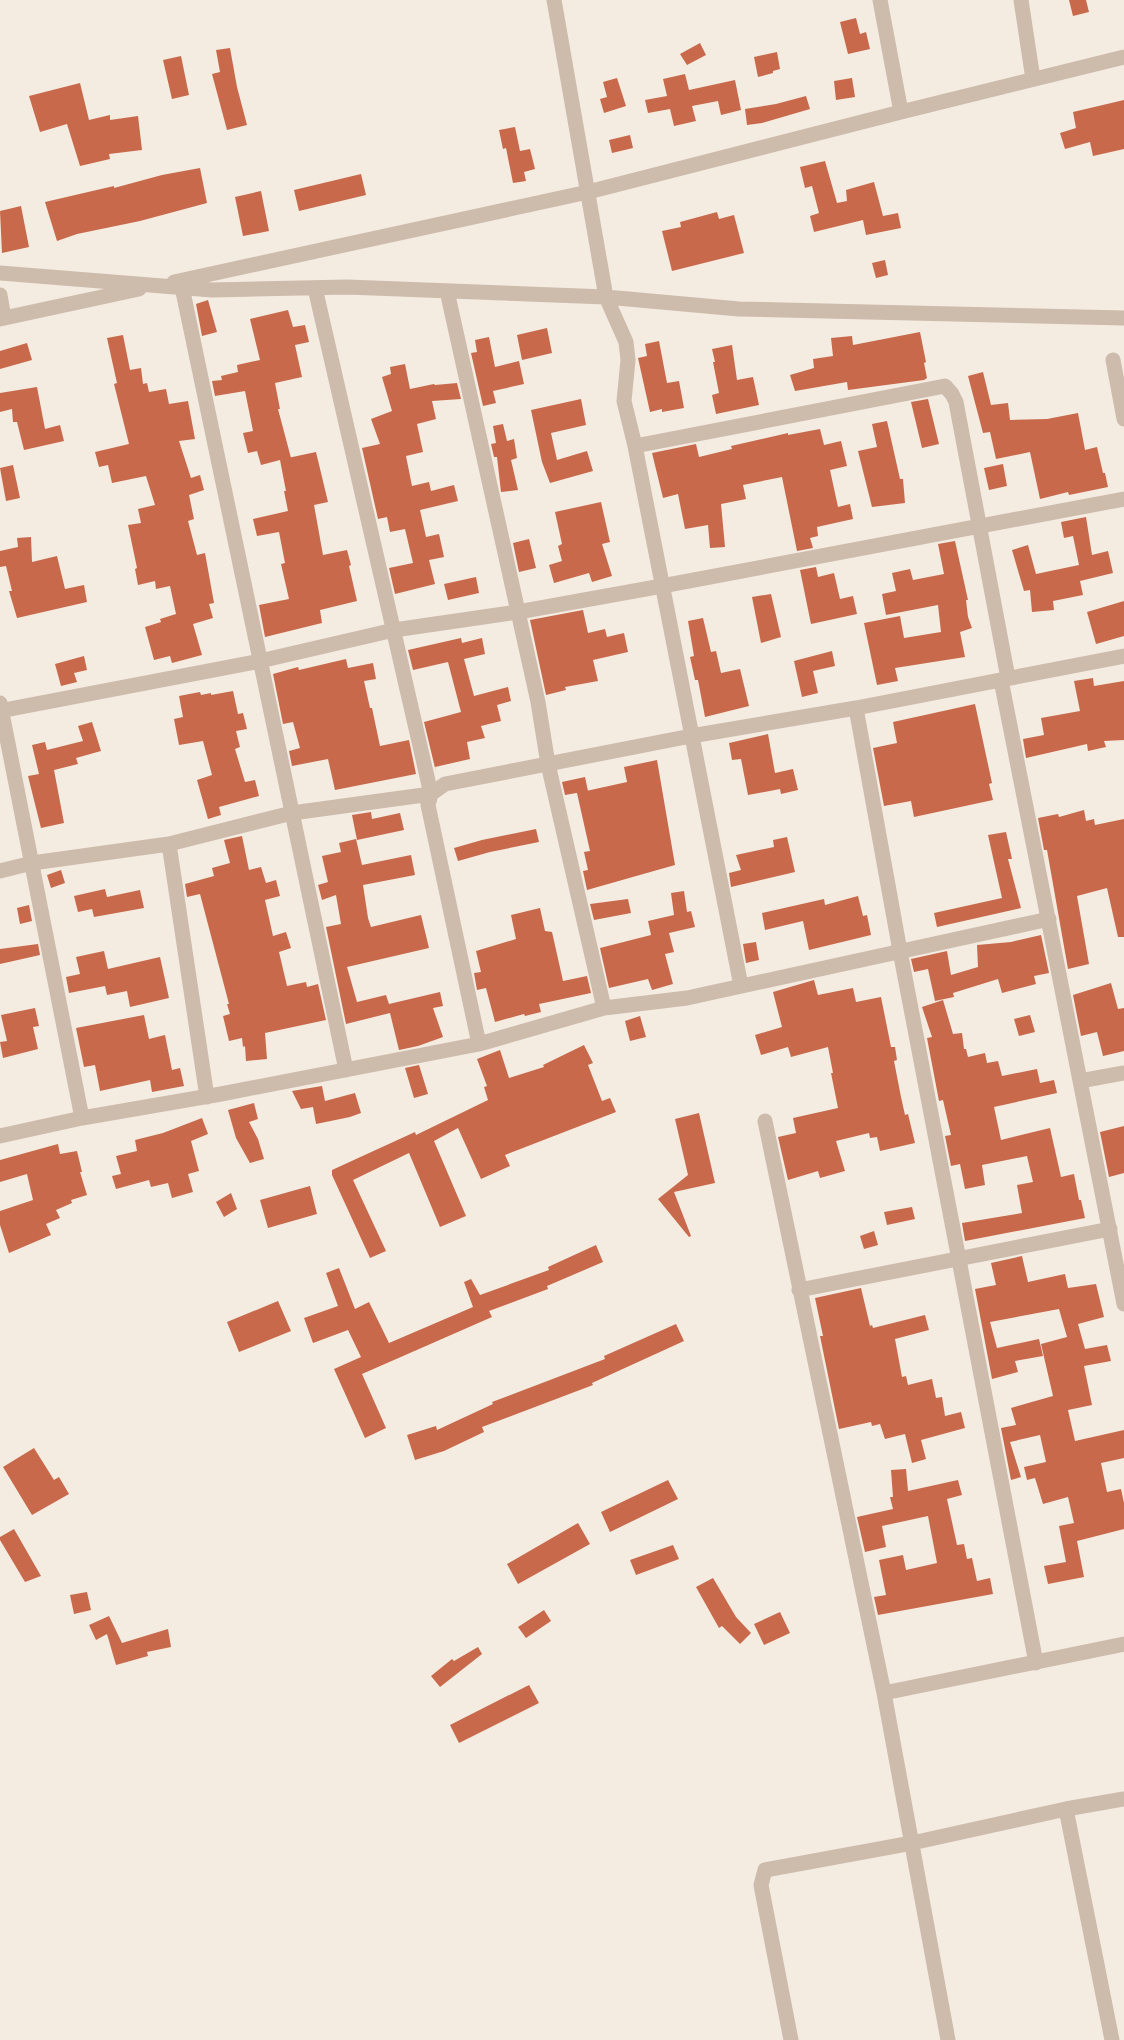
<svg xmlns="http://www.w3.org/2000/svg" width="1124" height="2040" viewBox="0 0 1124 2040" font-family="Roboto,sans-serif">
	<style>
		.building { fill: #c8694b }
		.lines { fill: none; stroke-linecap: round; stroke-linejoin: round }
		.street { stroke: #cdbbac; stroke-width: 15 }
	</style>
	<rect width="100%" height="100%" fill="#f4ebe1"/>
	<!-- building -->
	<path class="building" d="M1069,0H1086L1089,12L1073,16Z
		M856,18L860,34L866,32L870,49L848,54L840,22Z
		M700,43L706,55L687,65L680,54Z
		M230,48L237,87L247,125L227,130L212,74L220,72L216,50Z
		M777,52L780,69L773,71V73L758,77L754,57Z
		M181,56L189,95L172,99L163,60Z
		M685,74L689,90L735,80L741,110L721,115L718,101L692,106L696,121L674,126L670,109L648,113L645,100L667,96L663,79Z
		M617,78L626,106L604,113L600,99L607,97L603,82Z
		M852,78L855,97L836,100L834,81Z
		M80,83L89,120L110,115V120L138,116L142,150L109,154L110,159L80,166L67,124L40,132L29,96Z
		M806,96L810,109L762,123L747,125L745,109L776,104Z
		M1124,100V149L1093,156L1090,142L1065,149L1060,133L1076,128L1073,112Z
		M515,127L520,151L530,149L535,169L524,172L526,181L513,183L506,148L503,149L499,130Z
		M630,135L633,148L612,153L609,140Z
		M825,161L837,203L847,201L846,190L874,182L883,216L898,213L901,228L866,235L863,220L814,232L810,216L819,213L812,186L805,188L800,167Z
		M200,168L207,203L140,221L77,234L57,241L45,202L114,186V188L162,175Z
		M361,174L366,195L299,211L294,190Z
		M261,191L269,231L243,236L235,197Z
		M21,206L29,247L2,253L0,211Z
		M717,212L719,219L734,215L744,253L672,271L662,231L681,227L680,222Z
		M885,260L888,275L876,278L872,263Z
		M208,300L217,332L202,336L196,304Z
		M288,310L293,327L305,325L309,342L295,345L302,377L275,383L280,409H278L291,458L283,459L316,452L328,502L314,505L323,555L347,550L351,565L349,566L357,601L320,610L322,623L265,637L259,605L289,599L281,564L285,563L279,532L257,536L253,519L288,511L284,491H286L280,460L261,465L257,451L248,453L243,433L253,431L245,391L215,396L212,381L222,380L221,376L238,372L237,365L260,360L250,319Z
		M547,328L552,353L522,360L517,335Z
		M920,332L926,362L924,363L927,378L924,380L848,390L847,382L795,391L790,375L814,368L813,359L833,356L831,338L852,336L853,345Z
		M123,335L130,370L141,368L143,384L147,383L149,392L166,389L169,404L188,401L195,439L179,441L191,478L200,475L204,490L189,495L194,519L188,521L197,555L205,553L214,603L209,604L213,618L193,624L202,655L172,663L170,656L154,660L145,627L161,622L160,619L176,614L170,586L156,589L155,581L138,585L135,569L137,568L128,525L141,523L138,509L155,505L146,476L112,483L108,465L99,467L95,452L129,444L114,384L117,383L107,338Z
		M489,337L495,367L519,361L524,384L493,391L496,403L483,406L471,353L477,352L475,340Z
		M659,341L667,383L679,381L684,408L662,412V409L650,412L638,358L647,356L645,344Z
		M27,343L32,360L0,369V351Z
		M732,345L737,380L753,377L759,405L716,414L712,395L719,393L713,362H715L712,349Z
		M405,364L410,389L434,384L435,385L457,383L461,399L432,401L436,419L417,424L423,452L406,456L412,486L429,482L431,491L454,485L458,501L420,510L426,537L439,534L444,557L429,560L435,584L395,594L389,568L413,563L405,529L390,532L387,517L378,519L362,448L380,444L371,419L392,411L382,377L391,374L390,367Z
		M983,372L991,405L1008,403L1010,420L1047,419L1078,413L1085,450L1097,447L1103,473H1105L1108,487L1069,495L1068,492L1040,499L1030,452L996,459L990,432L983,433L968,376Z
		M37,387L45,429L60,425L64,441L24,450L17,422H13L12,409L0,412V393Z
		M581,399L586,425L551,433L557,460L587,451L593,471L550,483L542,462L531,410Z
		M928,399L939,444L922,448L911,402Z
		M887,421L900,479H903L905,503L872,507L858,451L877,447L872,424Z
		M503,424L507,441L514,439L517,458L511,460L518,490L501,492L497,457H494L491,444L496,443L493,426Z
		M820,429L824,445L841,441L847,466L830,470L838,507L850,504L853,519L817,527L818,536L810,538L813,548L797,551L782,477L743,485L746,499L721,504L725,547L710,548L708,525L685,529L678,494L663,498L652,453L696,444L699,457L732,449L731,446L788,433V435Z
		M1003,464L1007,486L989,490L984,468Z
		M13,465L20,498L6,501L0,468Z
		M601,502L610,542L602,544L612,576L592,582L589,573L554,583L549,565L562,561L558,546L562,544L555,512Z
		M1086,517L1092,555L1108,551L1113,573L1080,581L1083,595L1053,601L1054,610L1032,612L1030,590L1024,591L1012,550L1028,545L1036,574L1079,565L1073,536L1064,538L1061,522Z
		M31,537L32,562L57,556L65,589L84,585L87,602L17,618L9,591H12L6,566L0,567V551L18,547L17,538Z
		M529,539L536,568L519,572L513,543Z
		M955,541L968,600H966L968,617L972,628L960,632L965,657L895,668L898,681L877,685L864,623L900,616L904,638L941,632L938,605L886,615L882,594L896,591L892,573L910,569L913,580L944,574L938,544Z
		M816,567L818,577L834,573L840,599L853,596L857,614L811,624L800,570Z
		M476,577L479,593L448,600L444,584Z
		M771,594L781,637L761,643L752,597Z
		M1124,601V636L1096,644L1087,612Z
		M583,610L588,633L605,629L607,637L624,633L628,652L593,660L598,681L565,687L566,690L546,695L530,620Z
		M703,618L711,652L716,651L721,673L740,669L749,706L705,717L698,680H695L690,657L694,656L688,621Z
		M461,638L462,643L482,638L485,654L464,659L474,696L508,687L511,701L497,705L501,721L481,726L485,738L467,742L470,759L435,767L436,772L424,722L461,712L448,662L413,670L408,650Z
		M832,651L835,666L813,671L818,693L802,697L794,661Z
		M84,656L87,670L74,673L77,682L61,686L55,664Z
		M346,659L348,668L373,663L376,679L364,681L370,708H372L380,746L409,740L416,774L335,790L328,759L292,766L289,751L300,748L293,722L283,724L273,674L298,667L299,670Z
		M1093,678L1094,686L1124,681V740L1104,741L1106,747L1088,751L1087,744L1026,758L1023,739L1044,735L1041,718L1080,711L1074,681Z
		M233,691L238,714L243,713L247,729L236,731L240,747L235,749L245,782L255,780L259,796L219,807L221,815L208,819L197,780L212,775L203,741L179,745L174,719L183,717L179,696L200,692L201,695L211,693V695Z
		M975,704L992,783L989,784L993,800L914,817L911,801L884,806L873,748L897,743L893,722Z
		M92,722L101,751L76,758L78,764L54,770L64,823L41,828L28,776L39,774L32,745L45,742L47,750L83,741L78,726Z
		M768,734L775,773L793,769L798,790L781,794L780,789L748,795L741,759L732,760L729,743Z
		M657,760L675,865L587,890L583,871L588,870L584,852L590,851L577,793L627,782L624,767Z
		M585,777L588,791L565,795L562,782Z
		M1084,810L1086,821L1094,819L1095,825L1124,819V937H1118L1107,888L1077,896L1089,964L1068,969L1047,850H1044L1038,818L1058,814L1059,817Z
		M371,812L372,819L400,813L404,830L357,840L352,815Z
		M536,829L539,842L490,852L458,861L454,848L482,840Z
		M1006,832L1012,859H1008L1021,908L937,927L934,913L1002,898L988,835Z
		M242,836L249,870L261,867L266,883L276,880L280,896L265,900L273,936L286,932L291,948L279,952L287,986L306,982L307,987L318,984L326,1020L265,1033L267,1059L246,1061L245,1046L243,1047L242,1038L229,1041L223,1016L230,1014L227,1004H229L200,894L187,897L185,884L214,876L212,868L230,863L224,840Z
		M787,837L795,872L731,887L729,873L741,870L736,855L774,847L773,840Z
		M356,839L362,865L411,855L415,875L363,885L368,918L371,927L421,915L429,948L347,967L357,1002L386,995L389,1004L440,992L443,1006L433,1008L443,1037L418,1046L399,1050L390,1013L346,1024L326,927L341,924L336,895L322,900L318,885L328,882L322,856L341,852L339,843Z
		M61,870L65,883L51,888L47,875Z
		M105,889L107,897L140,890L144,908L94,917L92,909L78,912L74,896Z
		M684,891L687,912L691,911L695,927L669,933L674,952L665,954L673,984L652,990L648,979L609,988L600,948L651,935L648,921L674,915L671,893Z
		M858,896L863,916L867,915L871,935L809,950L803,921L765,930L762,913L824,899L825,905Z
		M628,899L631,913L594,920L590,904Z
		M29,905L32,921L20,924L17,908Z
		M540,908L545,931L552,932L563,981L587,976L591,993L539,1004L541,1012L525,1016L524,1014L495,1022L486,988L477,990L474,973L481,972L476,951L516,939L511,915Z
		M1041,935L1049,973L1034,976L1036,984L1002,993L998,979L953,993L954,997L935,1001L928,969L914,972L911,959L947,951L951,975L978,967L977,945L1011,942Z
		M756,942L759,960L746,963L743,944Z
		M38,944L40,955L0,964V949Z
		M104,951L108,969L160,957L169,998L130,1007L127,991L107,995L105,986L69,993L66,977L80,974L76,957Z
		M814,980L818,995L853,988L856,1002L881,997L891,1047H895L897,1060L894,1061L901,1097L905,1115L908,1114L915,1143L880,1151L877,1137L870,1138L869,1133L836,1141L845,1171L820,1178L818,1171L788,1180L778,1137L796,1133L793,1118L838,1108L831,1073H833L828,1047L791,1057L788,1047L761,1055L755,1035L782,1027L773,992Z
		M1111,983L1118,1009L1124,1008V1051L1103,1056L1097,1032L1081,1036L1073,995Z
		M943,1000L953,1034L962,1033L964,1049H966L968,1057L985,1053L987,1063L998,1061L1002,1076L1037,1069L1040,1083L1054,1080L1057,1093L994,1107L1001,1140L1050,1128L1061,1177L1074,1174L1079,1200H1081L1085,1218L965,1241L962,1223L1022,1213L1017,1185L1033,1182L1027,1156L982,1165L985,1185L965,1189L960,1164L951,1166L945,1136L951,1135L943,1100L939,1101L927,1038L932,1037L922,1007Z
		M35,1008L39,1026L33,1027L38,1049L3,1058L0,1042L7,1041L1,1015Z
		M144,1015L149,1039L165,1035L172,1070L180,1068L184,1086L152,1092L150,1080L100,1091L95,1065L84,1067L76,1028Z
		M1030,1015L1035,1032L1019,1036L1014,1019Z
		M640,1016L646,1037L630,1041L625,1021Z
		M584,1045L593,1063L588,1065L602,1101L610,1098L616,1112L505,1155L510,1166L481,1179L458,1128L434,1141L466,1216L440,1227L409,1153L353,1180L386,1251L370,1258L332,1175V1170L415,1132L416,1135L488,1100L484,1087L487,1086L477,1059L500,1050L509,1078L544,1067L543,1065Z
		M419,1065L428,1094L414,1098L405,1068Z
		M322,1086L325,1101L355,1093L361,1113L350,1117L316,1124L313,1107L301,1109L292,1091Z
		M254,1103L258,1119L249,1122L258,1139L264,1159L250,1163L236,1138L228,1110Z
		M699,1113L715,1183L674,1192L691,1236L689,1237L658,1199L688,1175L675,1119Z
		M202,1118L208,1134L191,1141L199,1171L188,1174L193,1192L172,1198L168,1183L151,1187L149,1180L116,1189L112,1176L121,1174L116,1156L137,1151L135,1140L163,1133Z
		M1124,1126V1173L1109,1177L1100,1132Z
		M58,1144L60,1154L77,1151L82,1172H80L87,1195L71,1200L72,1203L56,1210L60,1218L46,1224L51,1235L9,1253L0,1225V1211L33,1200L27,1174L0,1182V1160Z
		M310,1186L317,1214L268,1228L260,1200Z
		M231,1193L237,1209L224,1217L216,1202Z
		M912,1207L915,1219L887,1225L884,1212Z
		M874,1231L878,1245L864,1249L860,1236Z
		M596,1245L603,1262L547,1286L548,1289L489,1311L492,1317L362,1374L386,1428L365,1438L334,1369L361,1357L348,1330L313,1343L304,1318L338,1306L326,1273L339,1268L355,1309L369,1302L389,1343L473,1307L464,1282L471,1279L480,1295L549,1270L548,1267Z
		M1022,1256L1028,1282L1065,1274L1068,1288L1096,1284L1104,1317L1078,1324L1085,1349L1107,1345L1111,1361L1084,1366L1092,1405L1068,1410L1075,1441L1124,1430V1458L1101,1463L1107,1492L1121,1489L1124,1503V1529L1077,1541L1084,1577L1048,1584L1044,1566L1066,1562L1059,1526L1074,1523L1068,1497L1043,1504L1035,1478L1027,1480L1024,1467L1046,1462L1040,1435L1010,1442L1021,1477L1011,1480L1001,1428L1016,1425L1011,1408L1053,1396L1041,1344L1067,1337L1059,1309L990,1322L997,1348L1039,1339L1043,1356L1015,1361L1018,1372L992,1379L975,1289L996,1285L991,1263Z
		M861,1288L870,1326L872,1325L873,1328L925,1315L929,1330L895,1339L902,1377L906,1376L908,1385L932,1379L936,1398L942,1397L945,1416L961,1412L965,1428L921,1440L926,1459L912,1463L905,1434L885,1439L880,1424L872,1426L871,1422L839,1429L820,1336H823L815,1298Z
		M278,1301L291,1331L239,1352L227,1322Z
		M676,1324L684,1341L592,1383L593,1385L482,1427L484,1432L444,1451L415,1460L407,1435L436,1426L437,1430L493,1404L492,1402L605,1359L604,1356Z
		M34,1448L54,1480L59,1477L69,1494L32,1515L3,1467Z
		M906,1469L908,1491L958,1480L962,1495L947,1499L957,1545L964,1544L967,1559L972,1558L977,1581L990,1578L993,1594L878,1615L874,1597L886,1595L879,1560L903,1555L906,1570L937,1563L928,1516L882,1526L886,1547L865,1552L857,1517L893,1509L890,1497H893L891,1470Z
		M668,1480L678,1499L610,1532L601,1512Z
		M578,1523L590,1544L518,1584L507,1564Z
		M14,1529L41,1576L25,1582L0,1540V1537Z
		M673,1545L679,1559L636,1575L630,1560Z
		M713,1578L736,1617L751,1633L740,1644L722,1626L719,1628L696,1587Z
		M87,1592L91,1610L74,1614L70,1595Z
		M544,1610L551,1621L526,1638L518,1627Z
		M780,1612L790,1633L764,1645L754,1624Z
		M109,1616L122,1643L168,1629L171,1647L147,1652L148,1656L116,1665L107,1634L96,1640L89,1625Z
		M478,1647L482,1654L440,1687L431,1676L452,1659L454,1661Z
		M529,1685L539,1703L459,1743L450,1725Z"/>
	<g class="lines">
		<!-- street -->
		<path class="street" d="M554,0L606,297L626,342L628,360L624,401L635,446L741,986
			M880,0L901,112L1124,57
			M1021,0L1033,79
			M0,273L212,290L347,287L606,297L739,309L1124,318
			M174,282L588,192L901,112
			M182,287L346,1070
			M315,288L431,794L428,805L479,1044
			M447,291L538,702L548,764L604,1008
			M0,295L4,318
			M0,319L139,289
			M1113,360L1124,419
			M635,446L945,386L952,394L956,402L1008,678
			M1001,680L1124,1304
			M0,703L82,1118
			M856,708L900,951L1036,1663
			M0,711L260,661L394,630L518,612L662,586L1124,499
			M169,844L207,1097
			M0,871L32,863L169,844L292,813L431,794L445,784L691,736L856,708L1124,656
			M1080,1081L1124,1073
			M765,1121L884,1693L948,2040
			M0,1136L82,1118L221,1094L479,1044L604,1008L687,998L1049,919
			M799,1290L1110,1229
			M884,1693L1124,1644
			M1066,1809L1112,2040
			M791,2040L761,1885L765,1870L912,1843L1066,1809L1124,1799"/>
	</g>
</svg>
